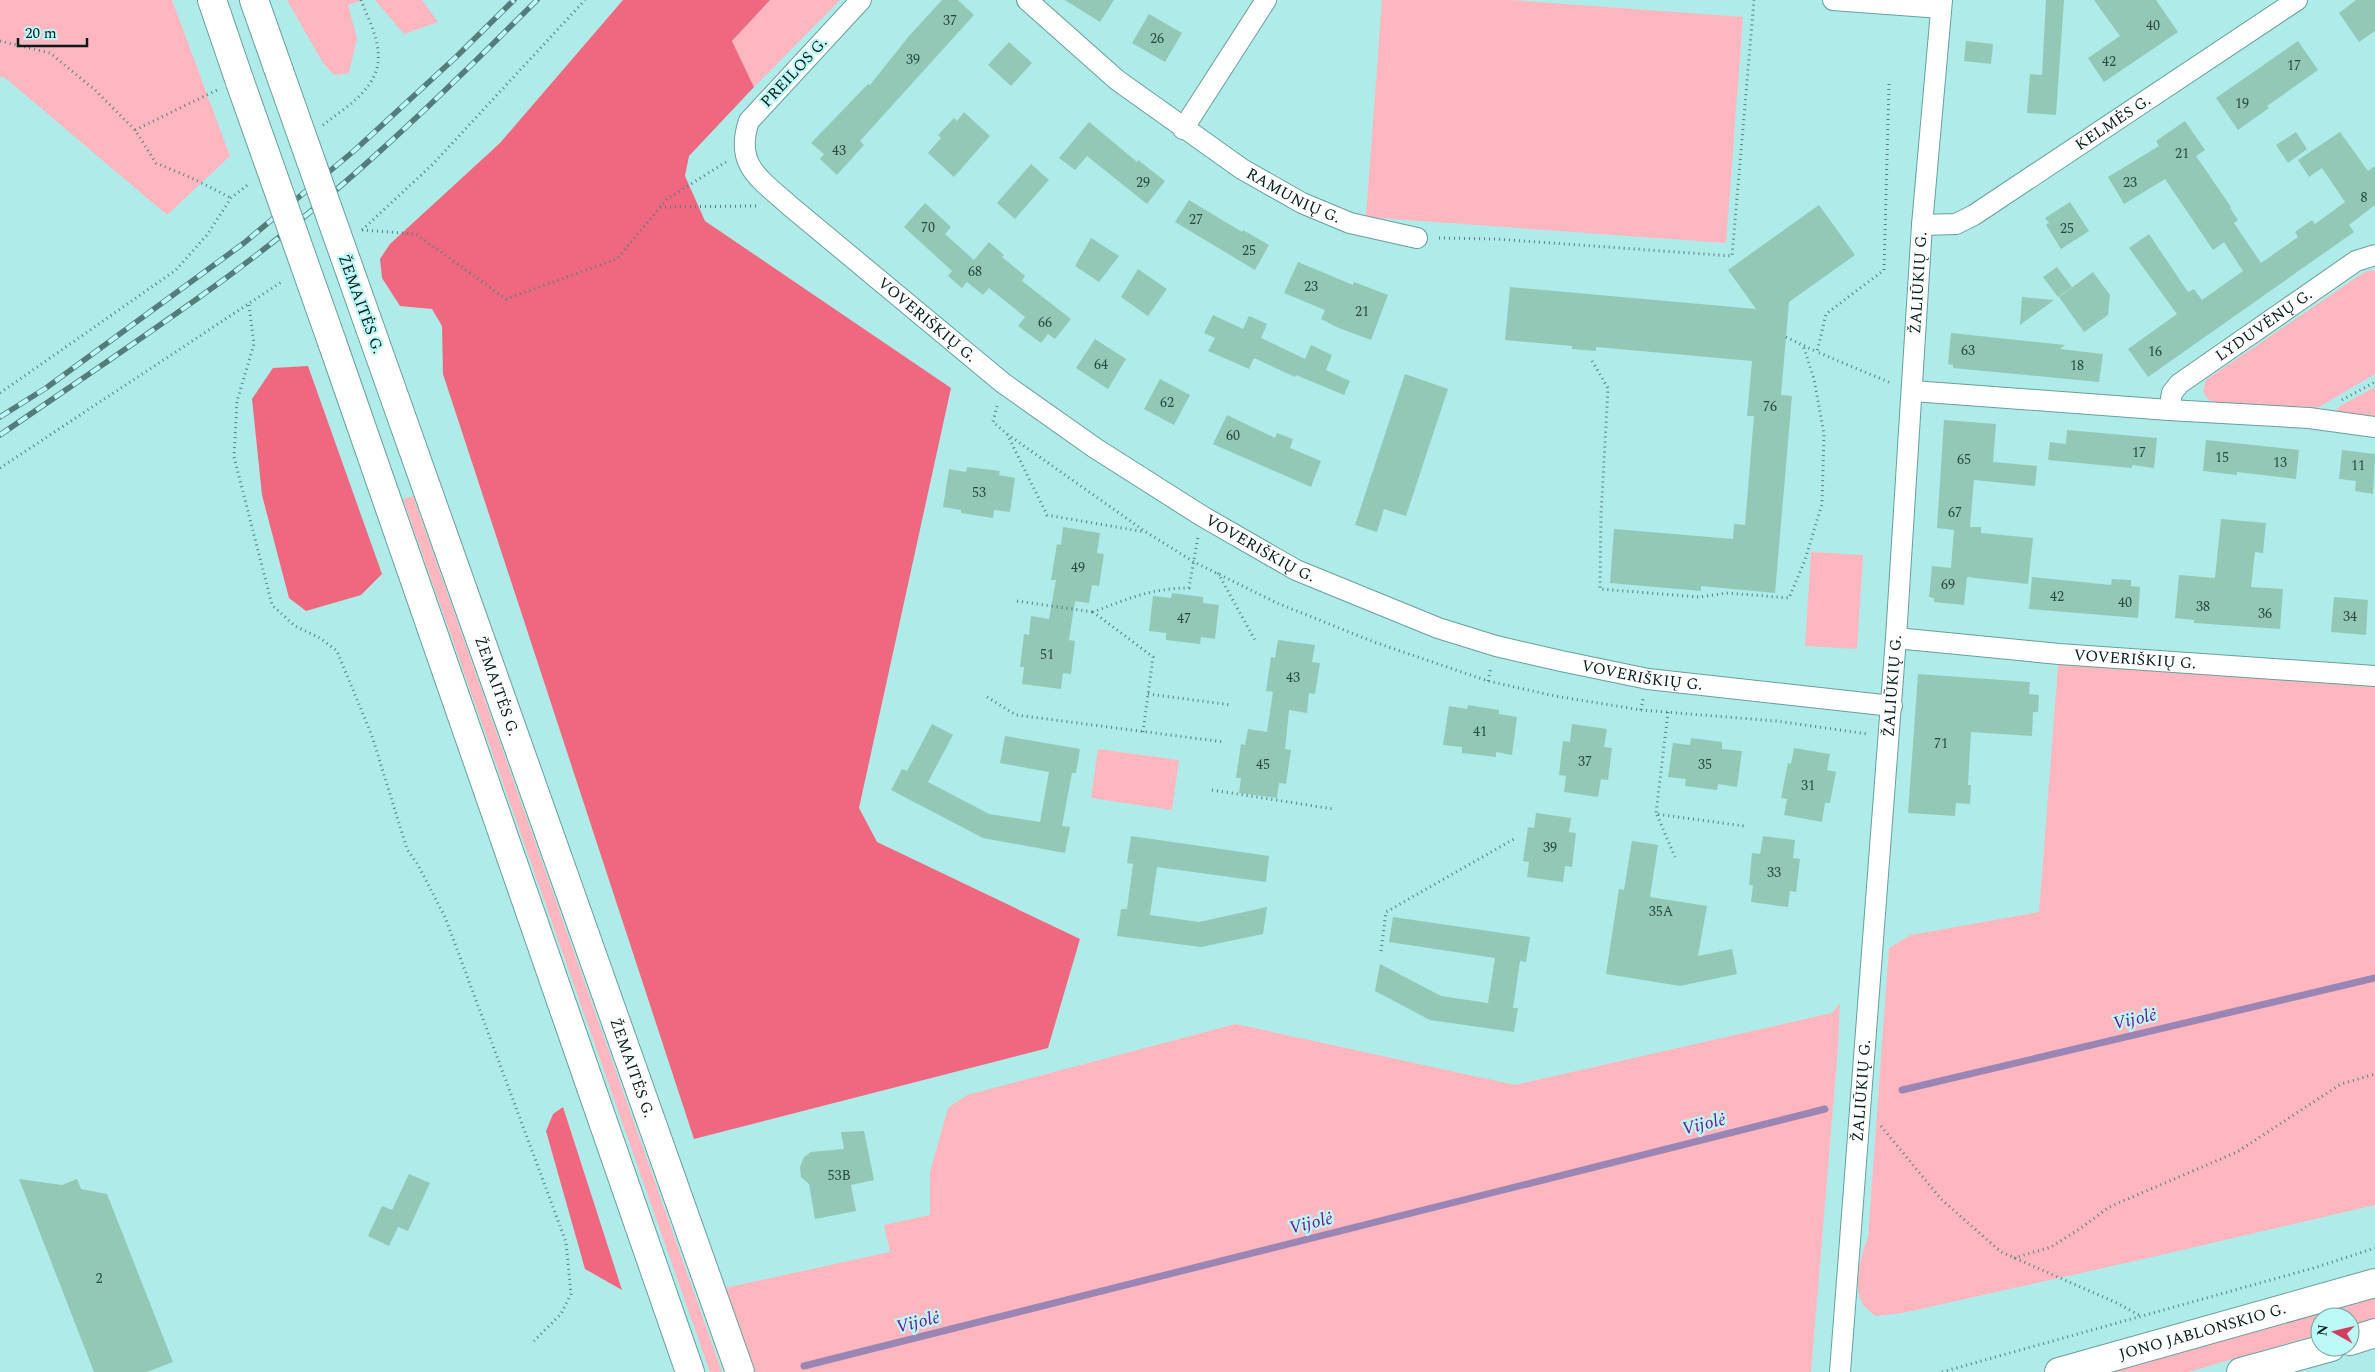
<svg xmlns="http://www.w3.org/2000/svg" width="2375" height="1372" viewBox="0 0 2375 1372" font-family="Spectral,serif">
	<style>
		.green { fill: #ffb6be }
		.forest { fill: #f06880 }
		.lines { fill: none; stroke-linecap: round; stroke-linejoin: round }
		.stream { stroke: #9a86b4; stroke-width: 7 }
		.building { fill: #93c8b6 }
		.street-casing { stroke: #66a09e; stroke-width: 22 }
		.primary-casing { stroke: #66a09e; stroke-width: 30 }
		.path { stroke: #57817f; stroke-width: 3; stroke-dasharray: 1 4; stroke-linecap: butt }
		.street { stroke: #fff; stroke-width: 20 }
		.primary { stroke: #fff; stroke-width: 28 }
		.rail-casing { stroke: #537c7a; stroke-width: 5.5 }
		.rail { stroke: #bcf8f5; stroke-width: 4; stroke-dasharray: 11; stroke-linecap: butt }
		.primary-bridge-casing { stroke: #66a09e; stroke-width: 30; stroke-linecap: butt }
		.primary-bridge { stroke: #fff; stroke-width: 28 }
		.labels { text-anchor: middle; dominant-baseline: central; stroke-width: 4.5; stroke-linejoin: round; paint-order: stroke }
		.number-label { font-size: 14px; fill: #284842 }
		.street-label { font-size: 16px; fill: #041d1c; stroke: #bcf8f5 }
		.water-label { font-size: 18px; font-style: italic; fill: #701298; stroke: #bcf8f5 }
	</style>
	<rect width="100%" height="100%" fill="#afebe8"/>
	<!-- green -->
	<path class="green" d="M0,0H172L230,156L167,215L3,76L0,78Z
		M287,0H363L348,5L357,38L349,73L334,75L323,63Z
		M375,0H422L438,22L404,34Z
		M770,0H840L754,87L732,41Z
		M1382,0H1512L1743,17L1726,243L1366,217Z
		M2371,270L2375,271V374L2319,407L2304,411L2217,403C2210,401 2206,398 2203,391L2206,380L2363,273Z
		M2375,387V418L2335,412L2340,406Z
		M413,496L722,1372H710L403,499Z
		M1811,552L1863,555L1857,649L1805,646Z
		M2059,654L2375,676V1205L2148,1258L1902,1313L1875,1316C1871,1312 1866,1309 1863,1304C1852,1288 1861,1254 1868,1238L1889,948L1911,935L2039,912Z
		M1098,749L1179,760L1172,810L1091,798Z
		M1840,1003L1838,1047L1811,1372H755L725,1288L890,1252L884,1225L930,1215V1172L948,1108L967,1095L1236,1024L1515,1085L1832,1013Z
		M2375,1297V1319L2350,1326V1317H2320V1334L2188,1372H2112Z"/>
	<!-- forest -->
	<path class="forest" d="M623,0H770L732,41L754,87L689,156L685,176L705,221L951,388L859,808L877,842L1080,939L1048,1048L694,1139L443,374L442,326L432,309L400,306L382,278L380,259L390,244L500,143Z
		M308,366L382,574L361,595L306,611L289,598L262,495L252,399L273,368Z
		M563,1107L622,1290L585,1269L546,1131L553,1114Z"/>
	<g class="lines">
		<!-- stream -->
		<path class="stream" d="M1902,1090L2375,978
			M804,1366L1825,1109"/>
	</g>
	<!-- building -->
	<path class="building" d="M942,0H958L974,15L860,141L864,145L837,175L820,159L824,154L811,143L868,84L870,85L909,36Z
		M1065,0H1114L1100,22Z
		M2046,0H2064L2056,115L2027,113L2030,74L2042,75Z
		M2094,0H2156L2178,32L2104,82L2088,58L2120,36Z
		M2356,0H2375V31L2359,42L2339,13Z
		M1149,14L1182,33L1165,62L1132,43Z
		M1966,41L1993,44L1991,64L1964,61Z
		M2298,41L2318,70L2267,106L2269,108L2238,130L2216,98Z
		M1009,42L1032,63L1011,86L988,65Z
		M964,112L990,136L954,177L928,153L941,138L938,135L954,118L957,121Z
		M2185,121L2205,150L2196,156L2231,207L2230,208L2238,220L2234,223L2261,263L2298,237L2295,232L2312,220L2315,224L2345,202L2322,168L2309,177L2298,160L2340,132L2368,171L2375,166V205L2349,225L2354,232L2148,377L2128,349L2177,314L2129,248L2149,234L2188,292L2194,289L2202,300L2243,271L2224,242L2213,250L2165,179L2124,204L2108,177L2159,146L2156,141Z
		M1089,122L1137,162L1138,160L1165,181L1147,204L1087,156L1075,170L1059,158Z
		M2296,132L2307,149L2288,163L2276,145Z
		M1031,164L1049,180L1015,219L997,203Z
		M1189,200L1242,232L1243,230L1269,245L1255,270L1175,222Z
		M2070,202L2089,231L2061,249L2046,225L2049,223L2045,218Z
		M925,203L951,227L945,234L974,260L989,242L1004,255L1002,257L1025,276L1022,281L1071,319L1055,339L1048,334L1041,343L1018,326L1025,317L989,288L983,295L967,282L962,288L948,276L952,271L904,227Z
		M1819,205L1855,255L1789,302L1781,395L1792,396L1775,593L1701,586V591L1610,583L1614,529L1733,539L1734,524L1745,525L1754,416H1747L1752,361L1596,347V351L1572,349V346L1505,340L1510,287L1756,309L1728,270Z
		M1091,238L1119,256L1099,282L1075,266Z
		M1298,262L1353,285L1354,282L1388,295L1371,340L1339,328L1321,319L1325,310L1284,293Z
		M2057,267L2072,287L2058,297L2043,277Z
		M1138,269L1167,289L1148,316L1121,297Z
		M2093,272L2110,295L2108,315L2084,332L2059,297Z
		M2022,297L2054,300L2020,325Z
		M1213,315L1243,329L1249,316L1267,324L1261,338L1305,359L1311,345L1332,355L1326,370L1350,381L1344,395L1296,375L1295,377L1254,358L1249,369L1208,351L1215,338L1204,333Z
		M1951,333L2065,345L2060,349L2103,354L2099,382L1953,368V365L1948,364Z
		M1095,339L1126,359L1108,389L1076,368Z
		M1405,374L1448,389L1406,516L1384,509L1377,532L1355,525Z
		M1160,379L1190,395L1174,425L1144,409Z
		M1227,415L1275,438L1277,433L1293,439L1290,448L1321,461L1311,487L1213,444Z
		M1944,420L1996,424L1993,462L2037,466L2035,486L1974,480L1970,527H1981V533L2033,538L2028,584L1967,577L1964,605L1934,602V598L1929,597L1932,566L1951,568L1954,530L1937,528Z
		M2067,430L2157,438L2154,468L2132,465V468L2048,460L2050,442L2066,444Z
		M2206,440L2299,450L2296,479L2237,472V475L2203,471Z
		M2342,450L2375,454L2373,494L2355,491L2356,481L2339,479Z
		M967,467L1000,471L999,475L1015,478L1010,512L994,510L993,518L961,513V510L943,507L949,469L966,472Z
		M2221,519L2266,523L2263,553L2255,552L2251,587L2283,589L2280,629L2194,623V620L2175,618L2179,575L2215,578Z
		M1063,527L1100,533L1097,553L1104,554L1099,586L1092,585L1089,603L1075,601L1069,640L1075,641L1071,674L1063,673L1061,689L1022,684L1024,667H1020L1024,634L1029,635L1031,616L1049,619L1056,580H1051L1057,544L1061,545Z
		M2032,577L2111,585L2112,579L2131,580V586L2140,587L2138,618L2029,609Z
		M1172,593L1203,597V603L1219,605L1215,639L1201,637L1200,644L1166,640V633L1149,631L1153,596L1171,598Z
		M2334,597L2368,600L2366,635L2331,632Z
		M1278,640L1315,645L1312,662L1320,663L1315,694L1309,693L1307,713L1289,710L1285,749L1291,750L1286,784L1279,783L1277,798L1239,793L1241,778H1236L1241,744L1245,745L1248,729L1267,732L1273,692L1266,691L1271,657L1275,658Z
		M1918,674L2030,682L2029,694L2039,695L2038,712H2033L2032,736L1971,732L1968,785H1971L1970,804L1956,803L1955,816L1908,813Z
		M1468,705L1499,710V714L1517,717L1512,755L1496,752V757L1462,753V747L1443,745L1449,706L1467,709Z
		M932,724L953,735L928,782L989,814L1040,822L1049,772L1000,763L1005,736L1080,749L1076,773H1072L1062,826L1070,827L1065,853L983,838L891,790L902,769L907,771Z
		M1572,724L1607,729L1604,747L1612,748L1608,780L1601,779L1598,797L1564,792L1566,776L1559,775L1563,741L1570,742Z
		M1691,738L1722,742V749L1742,751L1737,787L1718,784L1717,790L1685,786L1686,779L1668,777L1673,743L1690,745Z
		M1794,748L1830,754L1827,770L1836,772L1830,803H1825L1822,822L1784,815L1787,799L1781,798L1788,763L1791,764Z
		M1536,813L1571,818L1569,832L1576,833L1572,867L1565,866L1563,882L1527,877L1529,862L1523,861L1528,827L1534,828Z
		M1131,836L1269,856L1266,882L1157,867L1150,915L1199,922L1267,907L1263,934L1201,947L1117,936L1121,909H1127L1133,864L1127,863Z
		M1763,836L1795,840L1793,858L1800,859L1796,892L1790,891L1788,907L1751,902L1753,885H1749L1752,853L1760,854Z
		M1632,841L1658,845L1650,897L1707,906L1698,956L1732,949L1737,974L1680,986L1606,974L1619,889L1624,890Z
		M1393,917L1530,937L1526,962L1520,961L1513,1008H1518L1514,1032L1430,1020L1375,991L1380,964L1441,996L1488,1003L1495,958L1389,942Z
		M864,1131L874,1180L851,1185L856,1211L815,1219L809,1184L801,1177L800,1167L804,1157L811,1152L844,1149L841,1132Z
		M409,1174L430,1183L408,1231L398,1227L389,1246L368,1236L382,1206L392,1210Z
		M19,1179L62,1185L77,1179L81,1189L107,1194L173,1362L147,1372H94Z"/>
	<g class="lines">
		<defs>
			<g id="street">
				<path id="s1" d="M861,0L749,121C734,165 760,179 790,206L1003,383L1095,448L1202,516L1296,570L1438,628L1496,646L1561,661L1648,679L1892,706"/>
				<path id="s2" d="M1027,0L1117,80L1242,169L1302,203L1350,223L1417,238"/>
				<path d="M1833,0L1941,8"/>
				<path d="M1183,129L1266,0"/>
				<path id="s3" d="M1922,225L1956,224L1974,215L2297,0"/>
				<path d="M1913,391L2169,410L2309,418L2375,427"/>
				<path id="s4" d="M2169,410L2172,393L2179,384L2356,261L2375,255"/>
				<path id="s5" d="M1896,638L2059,654L2375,676"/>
				<path id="s6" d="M1840,1372L1896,638L1922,225L1942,0"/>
			</g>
			<g id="primary">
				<path d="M212,0L240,82"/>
				<path d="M254,0L278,68"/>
				<path id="s7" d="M370,328L740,1372"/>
				<path d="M332,342L690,1372"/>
				<path d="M2350,1341L2375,1333"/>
				<path id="s8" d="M2059,1372L2375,1283"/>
				<path d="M2241,1372L2331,1347"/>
			</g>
		</defs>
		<!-- street casing -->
		<use href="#street" class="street-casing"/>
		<!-- primary casing -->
		<use href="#primary" class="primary-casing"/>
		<!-- path -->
		<path class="path" d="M0,41L50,53L95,90L135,130L156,163L194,179L231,198
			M1889,84L1884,270L1826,314L1817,352L1891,383
			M323,125C347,106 382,87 378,51C377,35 367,16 361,0
			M135,130L217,90
			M660,207L757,206
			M362,230L433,164L585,0
			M362,230L416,234L506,299L617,259L667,199L726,162
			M1439,238L1496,239L1732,256L1754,0
			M249,305L254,344L237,401L234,457L272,605L295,626L320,638L337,651L372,736L407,849L418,865L445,917L566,1242L571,1294L561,1314L534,1341
			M1786,337L1817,352
			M1592,361L1608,388L1601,515L1600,589L1699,597L1728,593L1789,598L1805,560L1822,504L1824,434L1814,379L1803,345
			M0,393L176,270L207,235L231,198L250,183
			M2342,400L2375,382
			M997,406L993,422L1007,434L1146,532L1194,562L1277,603L1374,642L1488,681L1555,696L1641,710L1776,721L1868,734
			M1007,434L1047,515L1145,532
			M0,468L283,281
			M1218,573L1256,642
			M1017,601L1093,612
			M1488,681L1491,667
			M1148,694L1231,705
			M987,697L1016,715L1224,742
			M1641,710L1643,699
			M1668,712L1656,814L1744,826
			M1143,732L1153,657L1093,612C1128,599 1151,588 1189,588L1198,537
			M1212,790L1333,809
			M1657,815L1675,857
			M1381,951L1386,912L1514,839
			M1881,1126L1941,1199L2001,1252L2117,1303L2139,1315
			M2014,1258L2051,1247L2081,1228L2109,1207L2237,1152L2341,1084L2375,1074
			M1942,1372L2317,1267L2375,1248"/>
		<!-- street -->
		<use href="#street" class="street"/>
		<!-- primary -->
		<use href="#primary" class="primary"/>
		<defs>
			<path id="rail" d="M0,417L46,388L244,243L355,150L456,57L514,0
				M0,435C77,382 155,330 230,275C341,193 440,97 537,0"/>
		</defs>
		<!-- rail casing -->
		<use href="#rail" class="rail-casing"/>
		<!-- rail -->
		<use href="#rail" class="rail"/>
		<defs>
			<path id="primary-bridge" d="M278,68L370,328
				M240,82L332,342"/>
		</defs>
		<!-- primary-bridge casing -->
		<use href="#primary-bridge" class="primary-bridge-casing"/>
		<!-- primary-bridge -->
		<use href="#primary-bridge" class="primary-bridge"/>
	</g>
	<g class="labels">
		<!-- number labels -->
		<g class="number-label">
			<text x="950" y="20">37</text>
			<text x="2153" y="25">40</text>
			<text x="1157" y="38">26</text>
			<text x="913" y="59">39</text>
			<text x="2109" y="61">42</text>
			<text x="2294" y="65">17</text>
			<text x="2242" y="103">19</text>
			<text x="839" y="150">43</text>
			<text x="2182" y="153">21</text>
			<text x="1143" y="182">29</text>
			<text x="2130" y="182">23</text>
			<text x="2364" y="197">8</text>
			<text x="1196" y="219">27</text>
			<text x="928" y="227">70</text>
			<text x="2067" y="228">25</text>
			<text x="1249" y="250">25</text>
			<text x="975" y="271">68</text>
			<text x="1311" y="286">23</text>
			<text x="1362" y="311">21</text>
			<text x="1045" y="322">66</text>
			<text x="1968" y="350">63</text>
			<text x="2155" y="351">16</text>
			<text x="1101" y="364">64</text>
			<text x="2077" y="365">18</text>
			<text x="1167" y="402">62</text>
			<text x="1770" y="406">76</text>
			<text x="1233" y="435">60</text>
			<text x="2139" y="452">17</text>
			<text x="2222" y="457">15</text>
			<text x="1964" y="459">65</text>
			<text x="2280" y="462">13</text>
			<text x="2358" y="465">11</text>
			<text x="979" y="492">53</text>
			<text x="1955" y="512">67</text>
			<text x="1078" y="567">49</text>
			<text x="1948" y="584">69</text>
			<text x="2057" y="596">42</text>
			<text x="2125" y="602">40</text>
			<text x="2203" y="606">38</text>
			<text x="2265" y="613">36</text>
			<text x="2350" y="616">34</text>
			<text x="1184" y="618">47</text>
			<text x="1047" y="654">51</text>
			<text x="1293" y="677">43</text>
			<text x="1480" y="731">41</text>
			<text x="1941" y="743">71</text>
			<text x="1585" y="761">37</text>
			<text x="1263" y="764">45</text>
			<text x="1705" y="764">35</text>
			<text x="1808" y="785">31</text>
			<text x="1550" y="847">39</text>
			<text x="1774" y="872">33</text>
			<text x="1661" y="911">35A</text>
			<text x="839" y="1175">53B</text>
			<text x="99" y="1278">2</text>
		</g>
		<!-- street labels -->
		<g class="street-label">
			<text transform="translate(794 72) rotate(-47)">PREILOS G.</text>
			<text stroke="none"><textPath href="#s3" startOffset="221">KELMĖS G.</textPath></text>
			<text stroke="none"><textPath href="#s2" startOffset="332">RAMUNIŲ G.</textPath></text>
			<text stroke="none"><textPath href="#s6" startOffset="1092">ŽALIŪKIŲ G.</textPath></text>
			<text transform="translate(361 304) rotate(70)">ŽEMAITĖS G.</text>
			<text stroke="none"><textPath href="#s1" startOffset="446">VOVERIŠKIŲ G.</textPath></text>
			<text stroke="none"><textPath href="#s4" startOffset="132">LYDUVĖNŲ G.</textPath></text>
			<text stroke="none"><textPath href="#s1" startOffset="851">VOVERIŠKIŲ G.</textPath></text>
			<text stroke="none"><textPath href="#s5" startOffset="240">VOVERIŠKIŲ G.</textPath></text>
			<text stroke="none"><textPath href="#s1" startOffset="1256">VOVERIŠKIŲ G.</textPath></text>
			<text stroke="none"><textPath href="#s7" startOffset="380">ŽEMAITĖS G.</textPath></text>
			<text stroke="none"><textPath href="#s6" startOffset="688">ŽALIŪKIŲ G.</textPath></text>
			<text stroke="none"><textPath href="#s7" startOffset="785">ŽEMAITĖS G.</textPath></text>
			<text stroke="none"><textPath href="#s6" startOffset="282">ŽALIŪKIŲ G.</textPath></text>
			<text stroke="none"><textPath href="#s8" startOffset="149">JONO JABLONSKIO G.</textPath></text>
		</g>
		<!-- water labels -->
		<g class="water-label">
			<text transform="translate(2135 1019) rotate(-13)">Vijolė</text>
			<text transform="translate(1704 1124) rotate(-14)">Vijolė</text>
			<text transform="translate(1311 1223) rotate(-14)">Vijolė</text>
			<text transform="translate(918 1322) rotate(-14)">Vijolė</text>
		</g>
	</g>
	<!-- north arrow -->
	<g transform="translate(2335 1332) rotate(278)"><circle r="24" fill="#bcf8f5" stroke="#72a09e"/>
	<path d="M0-4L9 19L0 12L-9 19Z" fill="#cf405f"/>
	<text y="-8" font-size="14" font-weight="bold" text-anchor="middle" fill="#041d1c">N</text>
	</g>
	<!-- scale -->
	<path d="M18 38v8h69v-8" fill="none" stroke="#041d1c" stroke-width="2.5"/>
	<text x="25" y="38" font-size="15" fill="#041d1c" stroke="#bcf8f5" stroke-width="4" paint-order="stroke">20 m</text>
</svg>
